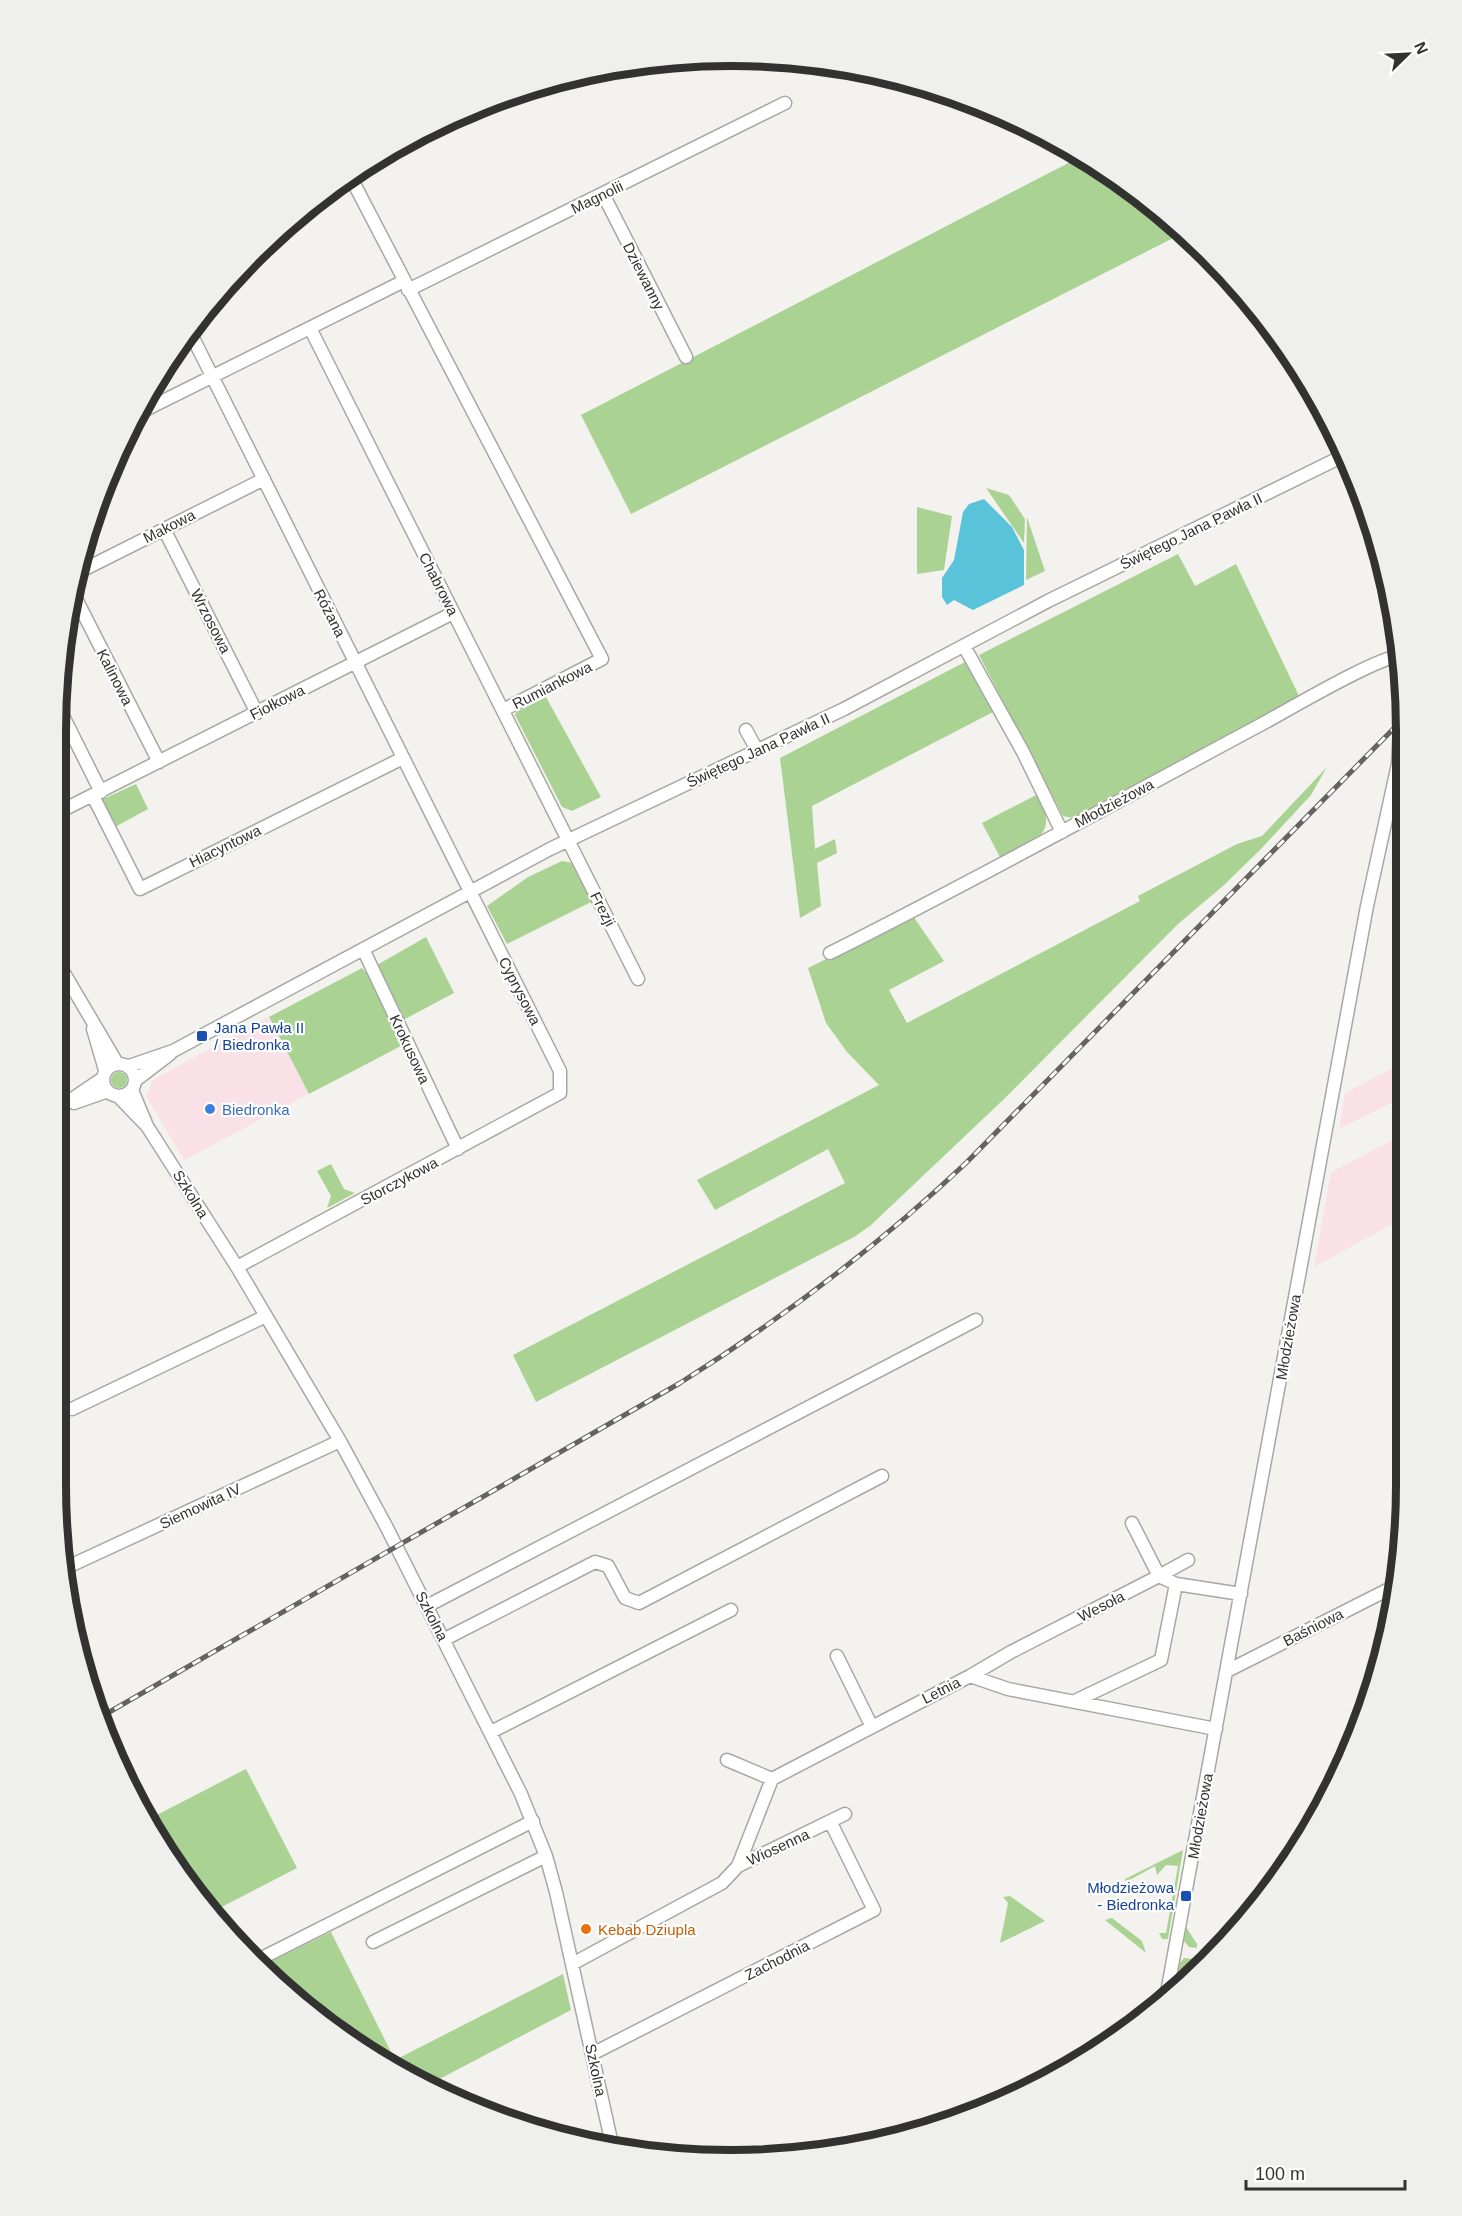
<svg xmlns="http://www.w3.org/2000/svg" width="1462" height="2216" viewBox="0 0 1462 2216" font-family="Arial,sans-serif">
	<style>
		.commercial { fill: #fae1e8 }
		.green { fill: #aad393 }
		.water { fill: #59c4d9 }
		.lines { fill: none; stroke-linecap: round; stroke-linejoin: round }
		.minor-casing { stroke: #a8a8a3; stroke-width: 15 }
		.minor { stroke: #fff; stroke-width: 12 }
		.rail-casing { stroke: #646361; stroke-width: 5 }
		.rail { stroke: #fff; stroke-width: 3; stroke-dasharray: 9; stroke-linecap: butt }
		.transit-dot { fill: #1a4fb4; stroke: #fff; stroke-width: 2 }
		.shop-dot { fill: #3f7fe0; stroke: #fff; stroke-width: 2 }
		.food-dot { fill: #e8710a; stroke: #fff; stroke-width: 2 }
		.labels { text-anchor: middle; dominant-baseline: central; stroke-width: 4.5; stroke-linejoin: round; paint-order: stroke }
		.street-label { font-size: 15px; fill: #323230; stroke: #fff }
		.transit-label { font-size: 15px; fill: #164399; stroke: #fff; text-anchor: start }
		.shop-label { font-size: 15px; fill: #366cbe; stroke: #fff; text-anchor: start }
		.food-label { font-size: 15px; fill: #c56008; stroke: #fff; text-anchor: start }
		.rim { fill: none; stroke: #323230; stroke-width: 8 }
	</style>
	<rect width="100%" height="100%" fill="#f3f2ee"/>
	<!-- commercial -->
	<path class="commercial" d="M268,1017L309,1094L184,1160L146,1096L153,1080Z
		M1403,1063V1097L1339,1129L1345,1093Z
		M1403,1135L1402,1219L1314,1267L1331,1172Z"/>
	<!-- green -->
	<path class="green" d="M1082,156L1177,223L1185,232L631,514L581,415Z
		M986,488L1009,495L1025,519L1024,543Z
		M917,507L952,516L944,570L917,574Z
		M1027,517L1045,571L1026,580Z
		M1178,554L1195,586L1236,564L1300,698L1073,818L1063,816L979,655Z
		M965,662L993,712L812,806L815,849L835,839L837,853L817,863L821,906L800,918L780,758Z
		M546,697L601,797L572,811L562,807L515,715L516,712Z
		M1327,767L1311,795L1261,849L1223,886L1178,924L1004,1099L870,1226L854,1237L536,1402L513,1355L845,1183L828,1149L715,1210L697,1180L879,1085L847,1052L826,1023L808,968L913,916L944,961L889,990L907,1023L1140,901L1138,896L1237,844L1262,836Z
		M136,784L148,809L115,827L101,800Z
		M1038,794C1060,836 1034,842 1001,859L982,823Z
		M562,861L573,863L591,902L507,944L487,906L528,877Z
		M426,937L454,993L403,1020L377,965Z
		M362,968L370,977L403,1045L309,1094L269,1017Z
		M111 1080a8 8 0 1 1 16 0a8 8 0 1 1-16 0Z
		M331,1164L344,1189L355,1193L327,1208L331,1196L317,1171Z
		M246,1769L297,1868L210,1913L170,1861L149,1819Z
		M1183,1850L1168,1939H1162L1159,1933H1166L1178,1866L1166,1865L1157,1875L1155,1866L1126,1882L1125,1879Z
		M1010,1896L1045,1921L1000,1943L1008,1903L1003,1897Z
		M1112,1918L1142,1941L1146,1953L1105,1920Z
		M1186,1927L1197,1944V1948L1189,1947L1184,1941Z
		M331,1932L395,2060L563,1974L571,2010L430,2084L320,2021L262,1966Z
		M1184,1958L1195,1959L1194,1965L1178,1972L1180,1963Z"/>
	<!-- water -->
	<path class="water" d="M984,499L1012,527L1024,550V585L973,610L954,600L947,605L942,597V578L954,560L963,512L969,504Z"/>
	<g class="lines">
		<defs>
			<path id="minor" d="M350,176L602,659L503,710
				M603,194L686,357
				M408,290L785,103
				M310,328L638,979
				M191,334L560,1071V1093L237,1267
				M137,414L404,281
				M164,529L257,713
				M75,574L264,479
				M72,591L159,762
				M964,646L1023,752L1062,832
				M61,712L101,792
				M746,730L757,750
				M93,796L140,889L403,758
				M61,811L453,613
				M363,949L458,1149
				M830,953C976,880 1118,801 1262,724C1288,710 1377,657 1400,656
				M61,968L117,1063
				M93,1029L105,1070
				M103 1080a16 16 0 1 1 32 0a16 16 0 1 1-32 0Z
				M129,1066L173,1051L550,849L844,709L1048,601L1345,455
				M136,1080L170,1054
				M132,1090L147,1126L237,1267L340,1441L386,1526L521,1794L546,1856L556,1892L613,2149
				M118,1096L146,1125
				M74,1103L108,1091
				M62,1106L103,1078
				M72,1409L266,1316
				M1132,1523L1159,1576L1188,1560
				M61,1570L340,1441
				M427,1606L976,1320
				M445,1639L595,1562L608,1566L625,1598L639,1603L882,1476
				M837,1656L871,1725
				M1227,1671L1399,1584
				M970,1676L1011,1652L1159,1576L1176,1584L1241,1594
				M1077,1700L1161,1660L1176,1584
				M491,1732L731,1610
				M727,1760L772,1779
				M738,1866L772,1779L970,1676L1008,1689L1216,1729
				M373,1942L546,1856
				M256,1961L533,1821
				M572,1964L722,1883L738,1866L845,1814
				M1166,1998L1367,906L1398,764L1403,676
				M592,2054L874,1910L831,1823"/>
		</defs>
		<!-- minor casing -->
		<use href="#minor" class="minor-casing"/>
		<!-- minor -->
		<use href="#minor" class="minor"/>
		<defs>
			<path id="rail" d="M99,1718L680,1383C783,1318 877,1247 966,1163L1405,717"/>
		</defs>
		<!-- rail casing -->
		<use href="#rail" class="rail-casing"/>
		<!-- rail -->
		<use href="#rail" class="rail"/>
	</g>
	<!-- markers -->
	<g class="transit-dot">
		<rect x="196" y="1030" width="12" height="12" rx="3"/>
		<rect x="1180" y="1890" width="12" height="12" rx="3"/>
	</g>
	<circle class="shop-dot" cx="210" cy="1109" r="6"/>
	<circle class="food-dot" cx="586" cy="1929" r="6"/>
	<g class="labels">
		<!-- street labels -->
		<g class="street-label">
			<text transform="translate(597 197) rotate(-26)">Magnolii</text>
			<text transform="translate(644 276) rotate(63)">Dziewanny</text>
			<text transform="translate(169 526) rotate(-27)">Makowa</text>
			<text transform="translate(1191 531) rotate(-26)">Świętego Jana Pawła II</text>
			<text transform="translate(439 584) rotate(63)">Chabrowa</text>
			<text transform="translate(330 613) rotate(63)">Różana</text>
			<text transform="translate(211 621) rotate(63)">Wrzosowa</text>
			<text transform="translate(115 677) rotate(63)">Kalinowa</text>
			<text transform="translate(552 685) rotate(-27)">Rumiankowa</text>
			<text transform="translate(277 702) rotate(-27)">Fiołkowa</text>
			<text transform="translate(758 750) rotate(-25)">Świętego Jana Pawła II</text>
			<text transform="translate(1114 803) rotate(-28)">Młodzieżowa</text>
			<text transform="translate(225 846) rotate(-26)">Hiacyntowa</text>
			<text transform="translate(603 909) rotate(63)">Frezji</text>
			<text transform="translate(520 991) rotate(63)">Cyprysowa</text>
			<text transform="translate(410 1049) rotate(65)">Krokusowa</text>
			<text transform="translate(399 1181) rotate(-28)">Storczykowa</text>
			<text transform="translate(191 1194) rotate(58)">Szkolna</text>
			<text transform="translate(1288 1337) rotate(-80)">Młodzieżowa</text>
			<text transform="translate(200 1506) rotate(-25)">Siemowita IV</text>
			<text transform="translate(1101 1606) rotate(-27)">Wesoła</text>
			<text transform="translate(432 1616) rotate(63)">Szkolna</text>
			<text transform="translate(1313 1627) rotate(-27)">Baśniowa</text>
			<text transform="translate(941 1690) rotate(-27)">Letnia</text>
			<text transform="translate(1200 1816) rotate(-80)">Młodzieżowa</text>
			<text transform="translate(778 1847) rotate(-25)">Wiosenna</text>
			<text transform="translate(777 1960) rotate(-27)">Zachodnia</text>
			<text transform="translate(596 2070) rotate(78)">Szkolna</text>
		</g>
		<!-- transit labels -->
		<g class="transit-label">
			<text x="214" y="1027">Jana Pawła II<tspan x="214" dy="17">/ Biedronka</tspan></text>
			<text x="1174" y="1887" text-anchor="end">Młodzieżowa<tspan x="1174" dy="17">- Biedronka</tspan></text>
		</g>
		<!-- shop labels -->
		<g class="shop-label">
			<text x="222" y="1109">Biedronka</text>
		</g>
		<!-- food labels -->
		<g class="food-label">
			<text x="598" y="1929">Kebab Dziupla</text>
		</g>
	</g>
	<!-- crop -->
	<path d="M0 0H1462V2216H0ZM731 66H731A665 665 0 0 1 1396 731V1485A665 665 0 0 1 731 2150H731A665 665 0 0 1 66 1485V731A665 665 0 0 1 731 66Z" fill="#efefee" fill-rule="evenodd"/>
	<path class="rim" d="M731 66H731A665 665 0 0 1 1396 731V1485A665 665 0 0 1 731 2150H731A665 665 0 0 1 66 1485V731A665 665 0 0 1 731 66Z"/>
	<!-- north arrow -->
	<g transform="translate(1408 54) rotate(66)" stroke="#ffffff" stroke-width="4.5" paint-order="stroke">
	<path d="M0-4.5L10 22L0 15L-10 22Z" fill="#323230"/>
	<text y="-9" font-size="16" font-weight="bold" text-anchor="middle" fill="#323230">N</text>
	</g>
	<!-- scale -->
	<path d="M1246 2180v9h159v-9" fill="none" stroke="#323230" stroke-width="3"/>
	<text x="1255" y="2180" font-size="18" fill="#323230" stroke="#ffffff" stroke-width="4.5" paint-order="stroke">100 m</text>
</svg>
